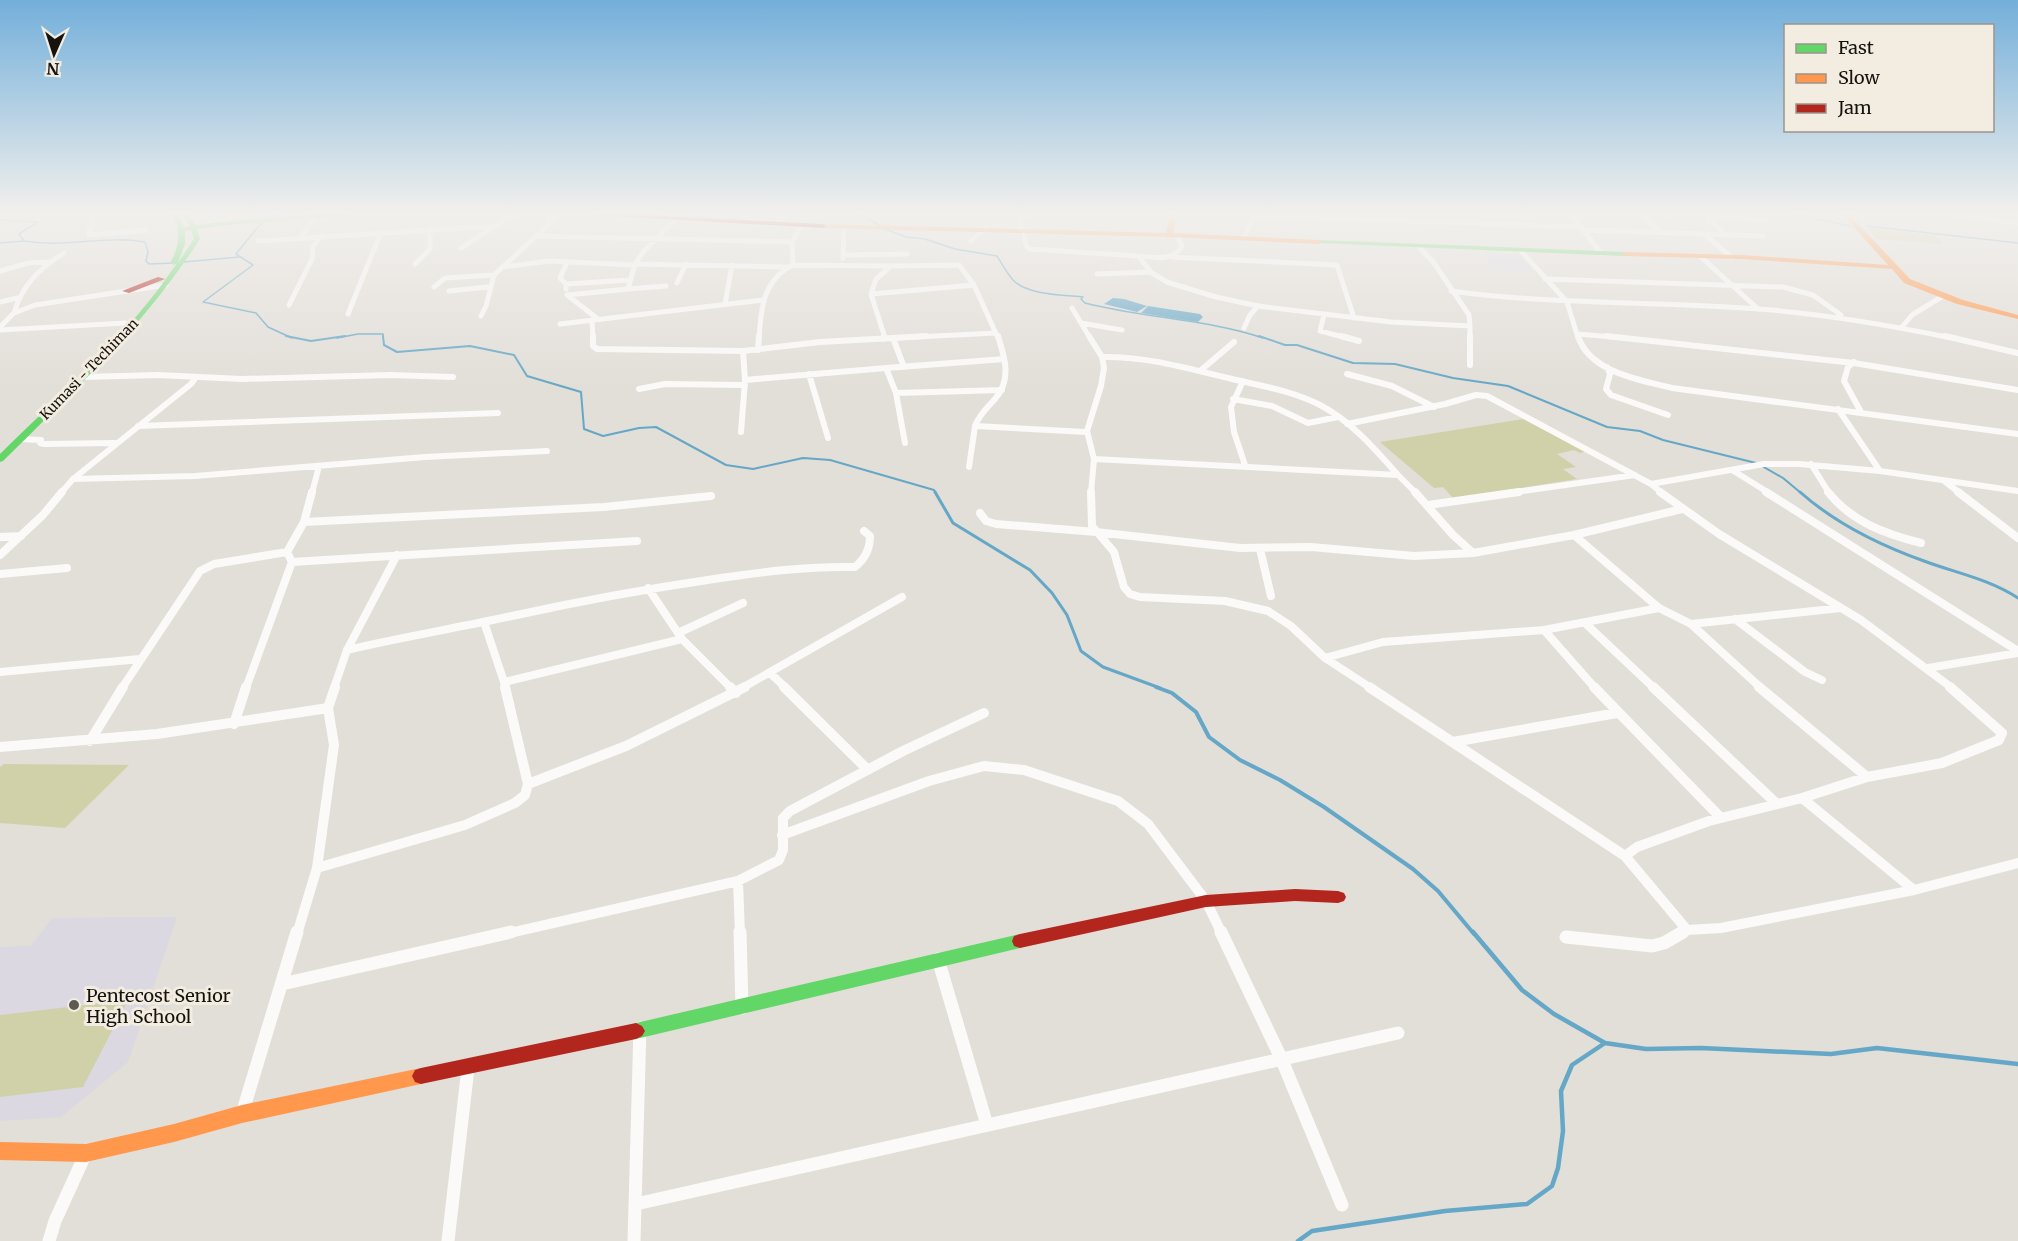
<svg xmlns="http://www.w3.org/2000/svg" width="2018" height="1241" viewBox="0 0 2018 1241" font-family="Merriweather,serif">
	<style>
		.education { fill: #dbd8e1 }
		.green { fill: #d1d1a9 }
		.water { fill: #64a7c6 }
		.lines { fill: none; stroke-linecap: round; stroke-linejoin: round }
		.stream-far4 { stroke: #64a7c6; stroke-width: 1.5 }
		.stream-far3 { stroke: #64a7c6; stroke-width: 2 }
		.stream-far2 { stroke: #64a7c6; stroke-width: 3 }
		.stream-far1 { stroke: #64a7c6; stroke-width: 4 }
		.stream { stroke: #64a7c6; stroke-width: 4.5 }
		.street-far4 { stroke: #fbfaf9; stroke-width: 5 }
		.street-far3 { stroke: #fbfaf9; stroke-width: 6 }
		.street-far2 { stroke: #fbfaf9; stroke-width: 8 }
		.street-far1 { stroke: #fbfaf9; stroke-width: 10 }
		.street { stroke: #fbfaf9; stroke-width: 13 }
		.fast { fill: #63d668; fill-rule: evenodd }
		.slow { fill: #ff974d; fill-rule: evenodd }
		.jam { fill: #b3261e; fill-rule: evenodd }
		.poi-dot { fill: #5d5a55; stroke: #f3ece1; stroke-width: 2 }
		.labels { text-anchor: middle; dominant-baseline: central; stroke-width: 6; stroke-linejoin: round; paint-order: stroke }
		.far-street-label { font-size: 14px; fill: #16130f; stroke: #f3ece1 }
		.near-poi-label { font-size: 18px; fill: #16130f; stroke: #f3ece1; text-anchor: start }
	</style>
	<rect width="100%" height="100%" fill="#e2ded8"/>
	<!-- education -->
	<path class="education" d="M1486,254L1520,255L1535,272L1490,270Z
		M177,917L128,1062L61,1117L0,1121V947L31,946L52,918Z"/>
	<!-- green -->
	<path class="green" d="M1868,228L1935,235L1943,244L1876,239Z
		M1523,419L1586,451L1580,453L1574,450L1557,454L1576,467L1563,469L1577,479L1454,499L1443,487L1434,488L1380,442Z
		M4,764L129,765L65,828L0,823V767Z
		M128,1000L83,1087L0,1097V1015Z"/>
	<!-- water -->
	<path class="water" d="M1113,298L1124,299L1147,306L1137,312L1104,304Z
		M1148,306L1200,314L1203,317L1198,322L1191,321L1141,313Z"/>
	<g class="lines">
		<!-- stream-far4 -->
		<path class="stream-far4" d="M275,213L257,228L236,254L253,265L203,302L256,313L268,327L292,338
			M859,213L885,229L906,237L925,239L955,249L997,256C1002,264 1007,273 1013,280C1027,295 1064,295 1083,297L1081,299L1085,303C1143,318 1206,319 1263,338
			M1790,213L1850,226
			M0,220L38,222L19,234L24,241C65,248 104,235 145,242L148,252L146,261L149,264L174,263
			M1867,226L2018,243
			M0,243L24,241
			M184,262L239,257
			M337,338L358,334H383V338"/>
		<!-- stream-far3 -->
		<path class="stream-far3" d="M286,336L311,341L345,336
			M383,336L384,345L397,352L470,346L514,355L527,376L581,392L584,429L603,436L639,428L656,427L726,465L753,469L803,458L830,460L934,490L936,493
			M1259,336L1285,345H1297L1353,363L1395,364L1453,378L1508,386L1607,427L1640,431L1663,440L1756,463
			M1762,466L1783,478L1801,493"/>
		<!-- stream-far2 -->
		<path class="stream-far2" d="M935,492L953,523L1030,570L1052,593L1067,615L1081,651L1103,667L1160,688
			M1800,492C1835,523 1879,545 1924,561C1956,573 1989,579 2018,598"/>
		<!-- stream-far1 -->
		<path class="stream-far1" d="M1156,687L1172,693L1196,712L1209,737L1240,760L1280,780L1324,807L1413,869L1438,891L1474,934"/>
		<!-- stream -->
		<path class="stream" d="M1473,932L1522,990L1554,1014L1605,1043L1646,1049L1701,1048L1831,1054L1877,1048L2018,1064
			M1298,1241L1312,1231L1445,1211L1527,1204L1552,1186L1558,1168L1563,1131L1561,1091L1572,1065L1605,1043"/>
		<!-- street-far4 -->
		<path class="street-far4" d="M93,213L89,235L146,230
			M735,213L760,223
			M1639,213L1662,233
			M1656,213L1672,215
			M1949,213L2018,223
			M1253,217L1385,220L1386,213
			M1385,220L1581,227L1569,213
			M227,223L236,213
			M776,224L788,213
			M1581,227L1601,253
			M1020,230L1024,213
			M1024,230L1026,246L1030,249L1138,256
			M1583,230L1704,234L1731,257
			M1705,234L1763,236
			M1177,235L1182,246C1174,262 1153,257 1138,256L1152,273L1167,282L1216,297L1258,306L1391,322L1470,326L1469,315L1434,263L1420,248
			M1726,235L1711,221L1710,215L1765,221
			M536,236L792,242
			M301,237L313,220
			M1244,238L1255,214
			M258,241L496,226
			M971,241L985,228
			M461,248L516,213
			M1521,251L1567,302L1578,338
			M843,255L907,254
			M1700,256L1758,309
			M1171,257L1337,265L1354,318
			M843,258L844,225
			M415,264L430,249V228
			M635,264L787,267
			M793,265L792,242L802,225
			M502,267L549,261L635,265
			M0,271L28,263L49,262
			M1097,274L1151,272
			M1545,279L1783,287L1813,295L1841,315
			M677,283L686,264
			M566,284L630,280
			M434,287L445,278L494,275
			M566,289V284L560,278L567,262
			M628,289L666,286
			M449,291L488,287
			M1451,291C1554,305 1656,301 1759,309C1824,314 1889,325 1952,338
			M871,294L876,279L891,266L959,265L974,285
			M0,302L17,298
			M725,304L732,265
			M289,305L312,259L313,246L321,236
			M1072,308L1090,338
			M14,313C22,285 40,268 64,253
			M348,314L381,232
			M1324,315L1320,331L1347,338
			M481,316L486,306L494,275L560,214
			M598,319L567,295L628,289L635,264L644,251L677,218
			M592,320L593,338
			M1081,323L1122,330
			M560,324L763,300
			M1470,326V338
			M0,327L14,313L35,305L166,285
			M1902,327L1912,315L1943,296
			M1244,328L1250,315L1258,306
			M0,330L125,323
			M1578,334L1624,338
			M759,338C761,308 763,280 793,265L891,266
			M885,338L871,294L974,285L998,338
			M895,338L996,333"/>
		<!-- street-far3 -->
		<path class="street-far3" d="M593,336V346L597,349L743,351
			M884,336L885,339
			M998,336C1005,358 1012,380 995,399C987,408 979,415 975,426L1086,432
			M1089,336L1102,357L1104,368L1101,386L1087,431L1094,459L1398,475L1416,493
			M1341,336L1359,341
			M1470,336V365
			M1578,336C1589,372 1640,380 1672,388L2018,434
			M1606,336L1854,363L2018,390
			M1945,336L2018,353
			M758,350L759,336
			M1102,357C1147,356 1189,369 1232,379C1262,386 1293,391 1320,405C1351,421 1375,449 1398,475
			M1854,362L1848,367L1844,381L1861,412
			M904,367L893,338L926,336
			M1607,367L1610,374L1606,389L1611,395L1668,415
			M886,368L745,380L743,351L820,342L893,338
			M1200,371L1234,342
			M809,374L828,438
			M1347,374L1392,386L1434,407
			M82,377L158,375L242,379L390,375L453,377
			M1243,381L1231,407L1234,432L1245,465
			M639,389L665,384L745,385
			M896,393L1002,390
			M1233,399L1272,406L1308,423L1338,417
			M1838,409L1880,471
			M1347,424L1445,404L1476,395L1487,396L1651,484
			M138,426L498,413
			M741,432L745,381
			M20,439L41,440L40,443L44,444L115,443
			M905,443L896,393L886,368L1004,359
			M1811,464L1829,493
			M969,467L975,426
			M1732,470L1769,493
			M73,479L195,476L425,457L547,451
			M1944,481L1960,493
			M61,493L73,479L191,384L194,380L192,377
			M312,493L319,466
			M1091,493L1094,459
			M1509,493L1635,475
			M1662,493L1651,484L1764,464H1799L1880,471L2018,491"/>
		<!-- street-far2 -->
		<path class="street-far2" d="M312,492L304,522L287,552L292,562L637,541
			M1091,492L1092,526L1114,552L1124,587L1130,594L1140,597L1225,601L1268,611L1291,626L1325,658L1371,688
			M1415,492L1453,535L1473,553L1574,535L1682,509
			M1660,492L1719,534L1861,620L1952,688
			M1766,492L2018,651
			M1828,492C1852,522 1885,534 1921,543
			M1958,492L2018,538
			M1428,505L1519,492
			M980,513L986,521L996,524L1096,532L1240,548L1311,547L1414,556L1473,553
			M304,522L604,507L711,496
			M1574,535L1659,608L1691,624L1761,688
			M0,537L21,536
			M1260,549L1271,596
			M0,555L43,515L62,492
			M0,574L67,568
			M648,588L682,639L731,688
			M1735,619L1805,672L1822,680
			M484,622L506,688
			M1585,623L1654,688
			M1691,624L1841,608
			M1544,630L1595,688
			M678,633L743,603
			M347,650C402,637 457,628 512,616C580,601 646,589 714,579C762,572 807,566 855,567C865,559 870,549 870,536L864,531
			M1325,658L1383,642L1544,630L1659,608
			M1928,668L2018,653
			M0,672L140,659
			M770,673L786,688
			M504,682L682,639
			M122,688L200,571L214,564L287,552
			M246,688L292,562
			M334,688L347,650L397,555
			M742,688L902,597"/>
		<!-- street-far1 -->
		<path class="street-far1" d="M730,687L736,693
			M784,687L868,770
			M1369,687L1625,856
			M1594,687L1721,818
			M1653,687L1777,804
			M1759,687L1867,777
			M234,724L246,687
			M90,741L123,687
			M1453,742L1617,713
			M0,747L157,734L328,708
			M528,784L626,746L745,687
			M1802,798L1914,890
			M782,835L929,781L984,766L1024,770L1118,801L1148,824L1206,901L1222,934
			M317,868L465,825L515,803L525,795L528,784L505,687
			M738,881L740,934
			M1687,930L1625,856L1637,847L1709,821L1802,798L1867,777L1942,763L1999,740L2002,733L1950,687
			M297,934L317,868L334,745L328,708L335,687
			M505,934L738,881L779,860L783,850V818L790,811L903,751L984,713
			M1680,934L1687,930L1721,928L1914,890L2018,863"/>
		<!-- street -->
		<path class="street" d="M740,932L742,1008
			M1221,932L1281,1058L1342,1205
			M1566,937L1652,946L1664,943L1683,932
			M938,959L987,1125
			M282,984L511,932
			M242,1114L297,932
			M636,1204L1398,1033
			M49,1241L55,1221L86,1153
			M448,1241L468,1068
			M634,1241L640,1028"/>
		<!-- fast -->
		<path class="fast" d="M172,213H178L184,227L190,226L180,213H187L196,225C259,217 323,213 386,213L227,225L197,229L200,239C146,323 74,391 3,461L0,462V454C61,394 129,335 177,263L174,265L170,263C180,246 181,231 172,213ZM191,230L194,239L178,263L185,244V231Z
			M1319,240L1625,252L1629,254L1625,256L1317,243V241Z
			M1020,934L1026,936L1028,941L1026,946L1020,948L636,1039L630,1036L627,1031L630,1026L636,1023Z"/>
		<!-- slow -->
		<path class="slow" d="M1171,213H1177L1173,233L1319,240L1322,242L1319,244L1169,237L823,228L820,226L823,224L1166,233Z
			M1841,213H1848L1910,279L1963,300L2018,315V319L1957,304L1904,283L1892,269L1741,259L1625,256L1621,254L1625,252L1741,255L1888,265Z
			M421,1068L427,1070L430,1076L427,1082L421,1084L242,1123L174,1142L86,1162L0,1160V1142L86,1144L174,1124L242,1105Z"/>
		<!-- jam -->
		<path class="jam" d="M555,213H607L823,224L826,226L823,228Z
			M158,277L165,279L129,293L122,291Z
			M1295,889L1338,891L1344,893L1346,897L1344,901L1338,903L1295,901L1206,907L1020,948L1014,946L1012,941L1014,936L1020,934L1206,895Z
			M636,1023L642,1026L645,1031L642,1036L636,1039L421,1084L415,1082L412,1076L415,1070L421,1068Z"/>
	</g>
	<!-- sky -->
	<linearGradient id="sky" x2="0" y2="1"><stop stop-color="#73afda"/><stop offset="0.55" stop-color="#f2f0ed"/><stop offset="1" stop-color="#f2f0ed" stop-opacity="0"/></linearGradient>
	<rect width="2018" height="387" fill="url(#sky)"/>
	<!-- markers -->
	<circle class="poi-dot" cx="74" cy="1005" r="6"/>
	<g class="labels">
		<!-- far-street labels -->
		<g class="far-street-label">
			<text transform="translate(89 369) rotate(-46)">Kumasi - Techiman</text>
		</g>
		<!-- near-poi labels -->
		<g class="near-poi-label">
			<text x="86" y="995">Pentecost Senior<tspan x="86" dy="21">High School</tspan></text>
		</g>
	</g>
	<!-- legend -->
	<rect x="1784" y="24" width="210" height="108" fill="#f3ece1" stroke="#9b958d" stroke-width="1.5"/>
	<rect x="1796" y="44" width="30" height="9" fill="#63d668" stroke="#9b958d" stroke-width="1.5"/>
	<text x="1838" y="54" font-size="18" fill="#16130f">Fast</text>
	<rect x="1796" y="74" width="30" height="9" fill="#ff974d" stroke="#9b958d" stroke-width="1.5"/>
	<text x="1838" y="84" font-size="18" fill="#16130f">Slow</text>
	<rect x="1796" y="104" width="30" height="9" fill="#b3261e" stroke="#9b958d" stroke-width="1.5"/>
	<text x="1838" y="114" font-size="18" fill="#16130f">Jam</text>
	<!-- north arrow -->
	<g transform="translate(54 54) rotate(183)" stroke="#f3ece1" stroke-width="4.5" paint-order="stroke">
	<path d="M0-4.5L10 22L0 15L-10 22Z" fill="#16130f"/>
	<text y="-9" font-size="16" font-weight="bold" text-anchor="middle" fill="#16130f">N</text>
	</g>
</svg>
